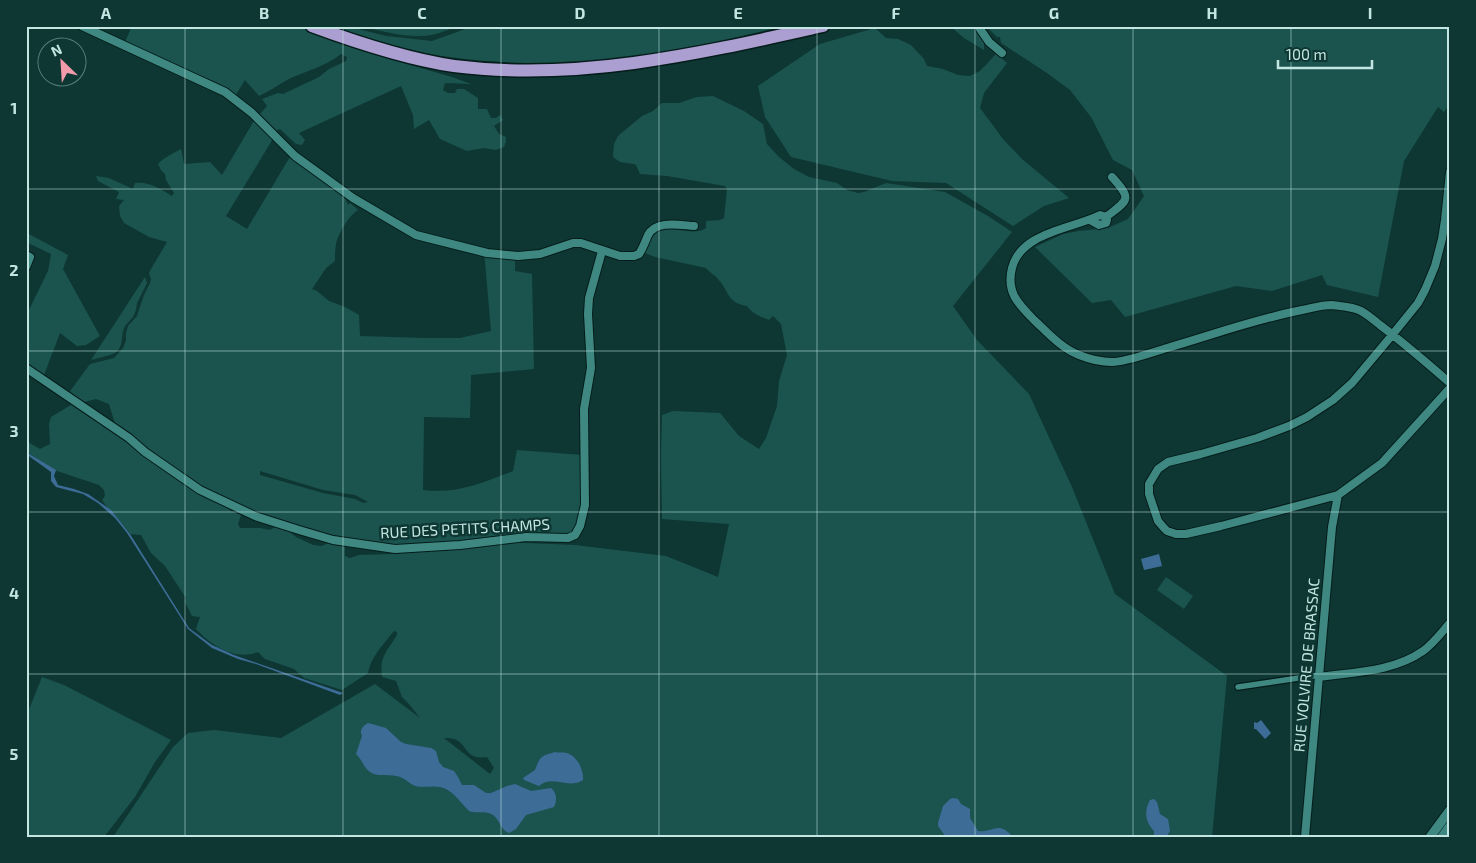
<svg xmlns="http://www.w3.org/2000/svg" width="1476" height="863" viewBox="0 0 1476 863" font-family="'Exo 2',sans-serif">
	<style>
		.green { fill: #1b544f; fill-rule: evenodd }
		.water { fill: #3d6c97 }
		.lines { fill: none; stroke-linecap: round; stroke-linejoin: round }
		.pedestrian-casing { stroke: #051c1a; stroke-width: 8 }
		.minor-casing { stroke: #051c1a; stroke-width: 10 }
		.tertiary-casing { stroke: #051c1a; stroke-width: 11 }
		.trunk-casing { stroke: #051c1a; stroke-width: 15 }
		.pedestrian { stroke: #3e8881; stroke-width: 5.5 }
		.minor { stroke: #3e8881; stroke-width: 8 }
		.tertiary { stroke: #3e8881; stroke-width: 9 }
		.trunk { stroke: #ab9fd1; stroke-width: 12 }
		.grid { fill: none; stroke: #c3e6e2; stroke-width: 1; stroke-opacity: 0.55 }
		.labels { text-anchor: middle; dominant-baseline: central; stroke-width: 5; stroke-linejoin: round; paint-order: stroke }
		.street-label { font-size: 15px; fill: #c3e6e2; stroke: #0e3733 }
		.neatline { fill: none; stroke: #c3e6e2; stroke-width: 2 }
		.grid-label { font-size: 16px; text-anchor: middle; font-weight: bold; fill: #c3e6e2 }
	</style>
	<rect width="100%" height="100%" fill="#0e3733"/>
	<!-- green -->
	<path class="green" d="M132,26H296L389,59L452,77L471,84L445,83L443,90L448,93H455L457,89H464L478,98V109H487L491,118H496L500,115L503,120L494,126L499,134L506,137V141L504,147L496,150L484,148L467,151L440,139L429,120L414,129L413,115L401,86L299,133L305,140L302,145L296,144L280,129L274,131L260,114L267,106L262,99L278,93L283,94L319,77L329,69L346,61L347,57L341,54C325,67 305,71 287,80C277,86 269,91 259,96L245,80L235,96L222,85L125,42Z
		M329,26H346L386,36L432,41L471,27L481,26H697L706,29L717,26H783C726,40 670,54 612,60C561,65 508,64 457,58C413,53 371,39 329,26Z
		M362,26H456C447,31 432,36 422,36C406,37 378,31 362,26Z
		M950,26H972L984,42V50L964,38Z
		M986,26H1450V103L1444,112L1438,107L1404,161L1378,297L1327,285L1322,275L1272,291L1236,286L1125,317L1111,300L1092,303L1035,247L1063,234L1079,231L1108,228L1128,219L1144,196L1132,170L1113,160L1091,117L1070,90L1047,73L1001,43L1000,37H997Z
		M875,28L886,38L898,39L911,45L924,59L927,66L943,69L958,75L970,76L980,71L996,54L1007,63L984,93L980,108L1003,139L1022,159L1069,198L1044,206L1013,226L946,183L892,181L791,157L765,117L758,86L820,44Z
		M713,96L744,111L763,124L767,144L779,157L794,169L809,177L837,183L847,190L858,193L864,192L886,183L945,192L988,216L1012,232L953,306L977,340L1029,394L1072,487L1115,594L1227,676L1212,837H113L173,747L188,733L214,730L281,738L375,684L420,718L409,704L402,697L396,681L382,677C379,656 387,652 397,635V632L394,631C384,644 371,656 368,673L342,690L304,678L294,669L265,659L258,652C235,661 212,646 196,629L200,617L192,616L185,602L186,598L165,566L151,553L141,535L130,534C122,522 109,512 102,500L105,496L104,490L99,485L51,469L26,451V441L40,449L50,444L49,424L51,417L71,405L125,438L220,501L231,511L241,515L238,524L240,528H260L270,530L275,527L287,530L296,537L313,545L322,546L328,543L345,547V556L350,558L359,555L391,554L501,542L575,545L666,556L718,577L729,524L662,519L661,457L662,415L673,411L720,413L739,436L759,449L766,438L777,406L779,381L787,355L781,324L773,316L769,320C759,316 753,314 747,306C726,302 730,292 718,279C715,275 710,273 706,268L655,257L645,253C644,248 646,246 648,241C660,215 688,240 706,228V221L720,220L724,218L727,189L725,186L667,176L640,174L636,165L634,164L620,162L613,157L614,144L618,136L642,116L653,111L662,103H679L697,97ZM444,738C470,736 460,761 487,757L494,768L490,774Z
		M255,119L274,137L226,216L247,229L291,155L308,171L345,198L348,205L350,203L358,210C349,215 338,234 336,244C335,250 335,256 335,261L326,268L312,289L317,291L329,301L345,307L359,315L360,336L423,338H460L491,331L484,250L515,258V271L532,274L534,369L471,375L470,418L424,417L423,490C457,494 482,483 513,471L517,450L582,455V508L574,533L567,535L398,547L346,540L268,518L211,492L175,469L135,438L116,427L109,404L96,399L84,402L68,394L90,364L114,358L123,348L126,341V333L128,326L137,316L144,295L150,283L151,279L149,273L151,269L167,242L149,237L124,223L120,216L119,206L124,200L116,199L119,192L98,181L96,176L109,178L133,189L135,183C148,181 161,189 172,196L174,193L166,180L165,174L161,170L158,164C162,159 175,152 181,149L184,164L210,162L222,175ZM260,471L323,490L355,495L368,502L363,503L355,499L323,493L260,475Z
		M27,233L68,255L63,269L100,336L86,345L77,346L60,333L44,375L26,363V327L28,326L26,325V316L48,271L51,254L26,242Z
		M145,277L147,283L137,303L136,310L133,317L125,326L123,331L121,344L119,349L115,353L110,355L91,360Z
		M1166,577L1193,596L1184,609L1157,590Z
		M42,677L64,685L171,740L155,762L135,797L104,837H26V717Z"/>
	<!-- water -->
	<path class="water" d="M26,452L56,470L54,476L58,485L74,489L88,494L111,510L130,534L189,628L212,645L234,655L343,693L340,695L256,664L238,659L212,648L188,629L127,533L115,518L98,503L83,494L56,487L51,481V472L26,454Z
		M1159,554L1162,566L1144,570L1141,559Z
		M1261,720L1271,733L1265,739L1256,729H1254V722L1257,723Z
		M368,723L386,728L401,742L406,744L431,748L436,751L439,762L443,767L454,771L458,777L462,785H474L486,793H491L507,786L515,784L531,791L551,788C557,793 557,800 554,807L526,815L516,829L509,833C500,830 501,821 493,815C486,810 477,814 469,811C461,803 452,789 440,787C431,785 421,789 413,785C407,782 404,777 396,776C388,774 377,777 370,772C363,767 362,759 356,754L362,736C359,730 363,726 368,723Z
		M555,752C559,753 563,752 567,753C577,756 584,770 583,780C568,790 552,774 539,786L524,780L523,778L535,770C540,757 540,756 555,752Z
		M953,798L958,799L961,804L970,809V818L978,831C996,833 997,820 1013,837H946L938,826V823L943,806L950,799Z
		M1154,799L1157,802L1160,814L1168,819L1170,831L1166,837H1154V831C1145,822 1144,811 1150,800Z"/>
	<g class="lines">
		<defs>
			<path id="pedestrian" d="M1238,687L1319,675"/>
			<path id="minor" d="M82,26L225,92L252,113L295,156L353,198L416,235L487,253L518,256L540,254L573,243H581L620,256H634L639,254C643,248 645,242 648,235C656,220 679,225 694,226
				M978,26L989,42L1002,53
				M1450,172L1445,220L1442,239L1435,266L1425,290L1418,303L1393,334L1352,383L1333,400L1307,417L1289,426L1257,438L1201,454L1168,462L1158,469L1149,484V494L1158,521L1164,528L1167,531L1176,534H1186L1221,526L1338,495L1382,463L1450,388
				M1106,217C1128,200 1133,200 1112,177
				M1090,220L1099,225L1106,223L1107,220L1106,217L1100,215C1072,229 1021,232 1012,268C1006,292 1018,304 1034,320C1048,333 1061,348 1079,355C1089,359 1101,362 1112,362C1126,362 1153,352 1167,348C1212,335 1256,319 1302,310C1312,308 1322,305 1332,305C1340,306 1354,307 1361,311C1368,315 1374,320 1380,325C1404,343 1427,363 1450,383
				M26,255L30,257L26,267
				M26,368L129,438L145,452L200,490L255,516L299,530L333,540L395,549L460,545L526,537L568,538L575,535L580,526L585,505L584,409L591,368L588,314L589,298L602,251
				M1318,677C1354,672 1393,672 1423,651C1433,644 1441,633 1450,623
				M1305,837L1332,527L1338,495"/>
			<path id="tertiary" d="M1430,837L1450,810
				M1442,837L1450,826"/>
			<path id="trunk" d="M312,26C358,43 406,59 454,66C579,82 702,53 823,26"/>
		</defs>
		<!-- pedestrian casing -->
		<use href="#pedestrian" class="pedestrian-casing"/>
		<!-- minor casing -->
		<use href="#minor" class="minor-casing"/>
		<!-- tertiary casing -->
		<use href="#tertiary" class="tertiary-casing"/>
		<!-- trunk casing -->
		<use href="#trunk" class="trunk-casing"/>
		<!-- pedestrian -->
		<use href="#pedestrian" class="pedestrian"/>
		<!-- minor -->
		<use href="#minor" class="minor"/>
		<!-- tertiary -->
		<use href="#tertiary" class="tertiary"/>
		<!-- trunk -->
		<use href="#trunk" class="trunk"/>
	</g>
	<!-- grid -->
	<path class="grid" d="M185,26V837M343,26V837M501,26V837M659,26V837M817,26V837M975,26V837M1133,26V837M1291,26V837M26,189H1450M26,351H1450M26,512H1450M26,674H1450"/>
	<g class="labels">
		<!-- street labels -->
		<g class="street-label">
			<text transform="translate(465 528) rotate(-3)">RUE DES PETITS CHAMPS</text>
			<text transform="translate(1306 665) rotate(-85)">RUE VOLVIRE DE BRASSAC</text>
		</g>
	</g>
	<!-- border -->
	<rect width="1476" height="863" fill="none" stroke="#0e3733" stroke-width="55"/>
	<!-- north arrow -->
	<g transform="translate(62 62) rotate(335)"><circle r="24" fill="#0e3733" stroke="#567d79"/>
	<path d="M0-4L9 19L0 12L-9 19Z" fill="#f39aab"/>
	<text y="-8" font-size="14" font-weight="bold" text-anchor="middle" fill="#c3e6e2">N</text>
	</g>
	<!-- scale -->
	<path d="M1278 60v8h94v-8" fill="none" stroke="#c3e6e2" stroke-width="2.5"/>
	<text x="1286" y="60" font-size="15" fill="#c3e6e2" stroke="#0e3733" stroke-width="4" paint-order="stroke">100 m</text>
	<rect x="28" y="28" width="1420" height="808" class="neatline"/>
	<g class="grid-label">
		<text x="106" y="19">A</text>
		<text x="264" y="19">B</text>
		<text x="422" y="19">C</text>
		<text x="580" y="19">D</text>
		<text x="738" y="19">E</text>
		<text x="896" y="19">F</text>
		<text x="1054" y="19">G</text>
		<text x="1212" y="19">H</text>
		<text x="1370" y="19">I</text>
		<text x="14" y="114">1</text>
		<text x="14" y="276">2</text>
		<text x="14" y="437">3</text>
		<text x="14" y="599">4</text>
		<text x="14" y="760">5</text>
	</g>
</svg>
